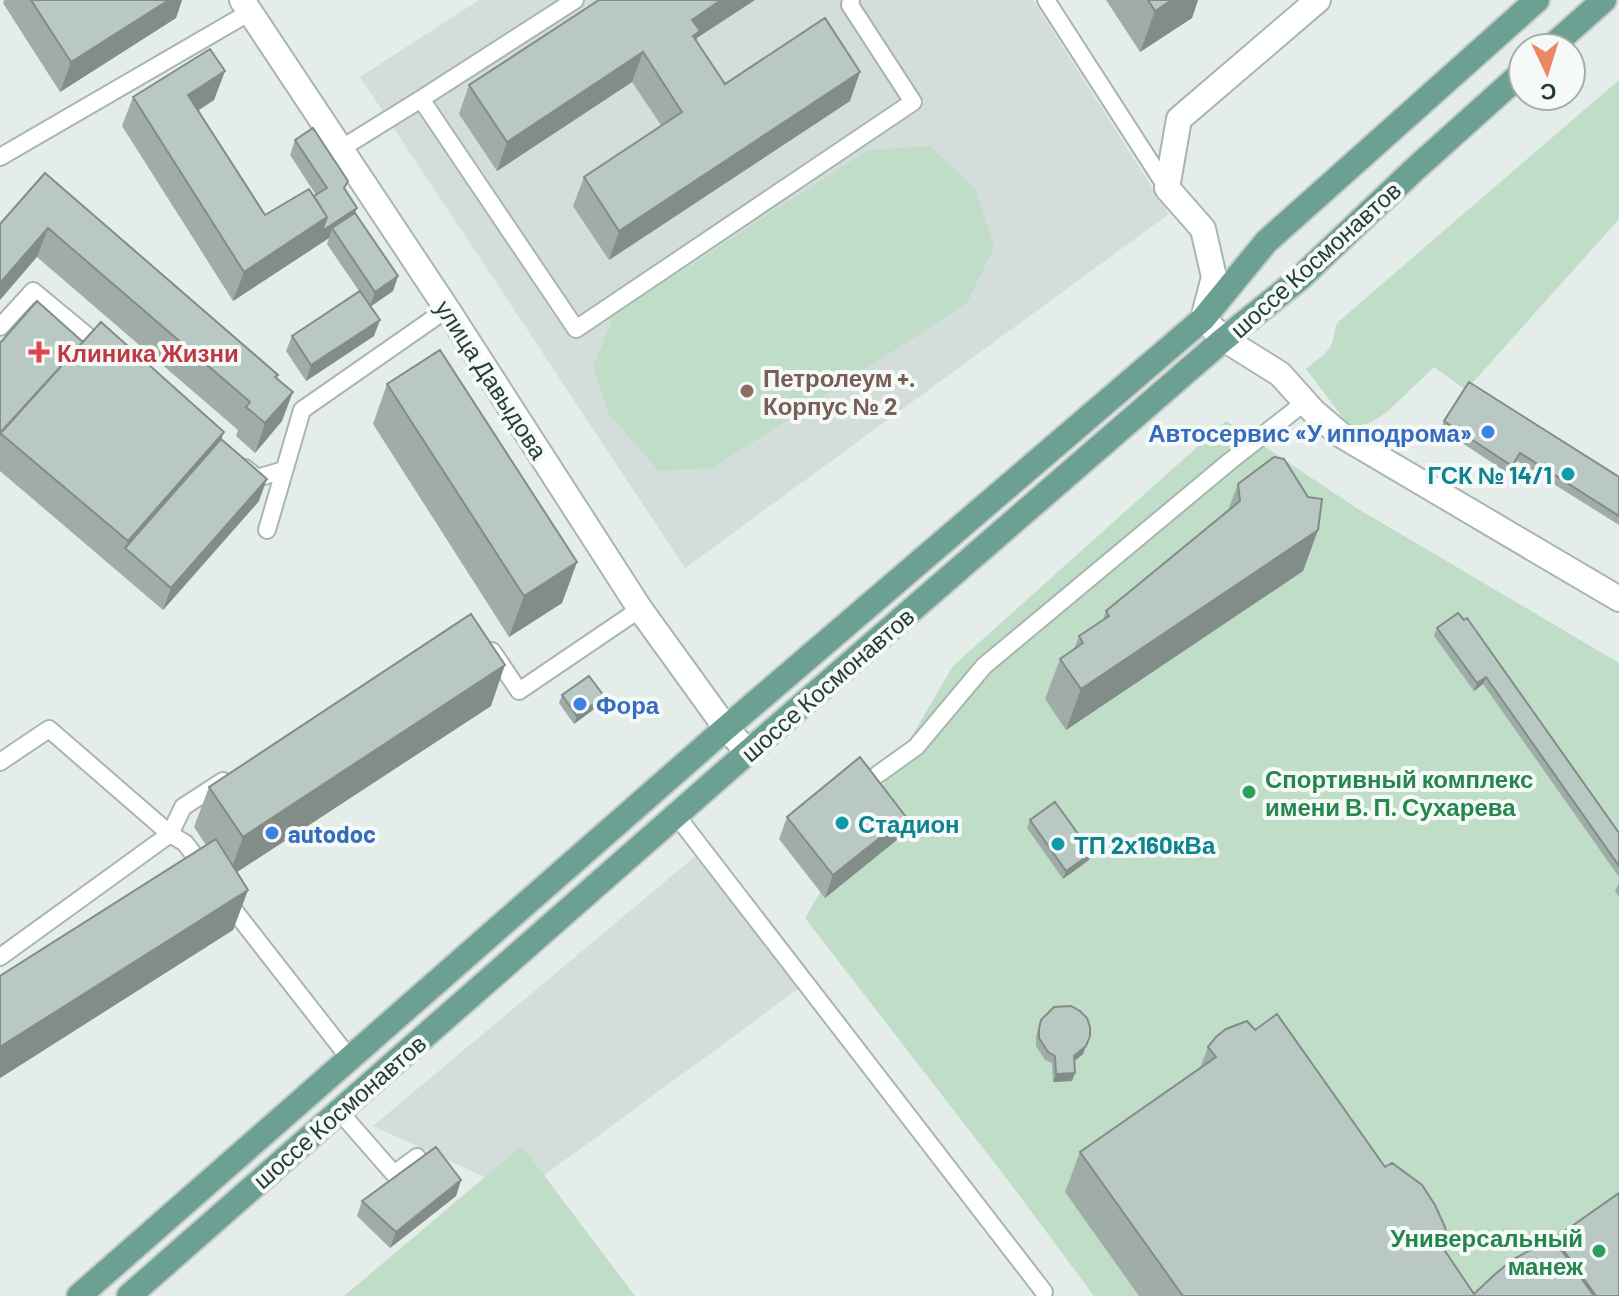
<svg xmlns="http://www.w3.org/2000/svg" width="1619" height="1296" viewBox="0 0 1619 1296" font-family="Barlow,sans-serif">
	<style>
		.built { fill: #d3ddd9 }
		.green { fill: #bfddc7 }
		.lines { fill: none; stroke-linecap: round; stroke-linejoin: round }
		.service-casing { stroke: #a8b5b1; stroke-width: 20 }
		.minor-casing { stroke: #a8b5b1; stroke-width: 28 }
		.tertiary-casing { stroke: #a8b5b1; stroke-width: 28 }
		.primary-casing { stroke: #c2c9c7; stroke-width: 28 }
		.service { stroke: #fff; stroke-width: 16 }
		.minor { stroke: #fff; stroke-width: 24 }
		.tertiary { stroke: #fff; stroke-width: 24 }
		.primary { stroke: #6ca093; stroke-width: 24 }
		.wall { fill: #a0aca8 }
		.shaded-wall { fill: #828c88 }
		.building { fill: #bac8c3; stroke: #828c88; stroke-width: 2 }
		.health-dot { fill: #e0444e; stroke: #f5faf8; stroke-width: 3 }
		.education-dot { fill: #8d6e63; stroke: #f5faf8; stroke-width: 3 }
		.shop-dot { fill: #3f7fe0; stroke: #f5faf8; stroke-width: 3 }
		.culture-dot { fill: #0f9aa8; stroke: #f5faf8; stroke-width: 3 }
		.leisure-dot { fill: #2e9e5b; stroke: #f5faf8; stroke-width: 3 }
		.labels { text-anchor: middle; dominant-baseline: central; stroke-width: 8; stroke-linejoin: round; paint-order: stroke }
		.street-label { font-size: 24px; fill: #253e38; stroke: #f5faf8 }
		.health-label { font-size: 24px; font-weight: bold; fill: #be3a42; stroke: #f5faf8; text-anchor: start }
		.education-label { font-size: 24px; font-weight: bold; fill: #785e54; stroke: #f5faf8; text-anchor: start }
		.shop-label { font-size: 24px; font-weight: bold; fill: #366cbe; stroke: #f5faf8; text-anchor: start }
		.culture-label { font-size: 24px; font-weight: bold; fill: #0d838f; stroke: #f5faf8; text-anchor: start }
		.leisure-label { font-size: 24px; font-weight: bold; fill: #27864d; stroke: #f5faf8; text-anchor: start }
	</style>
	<rect width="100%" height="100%" fill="#e5edea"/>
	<!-- built -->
	<path class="built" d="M479,0H1033L1169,214L685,568L360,77Z
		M698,854L801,987L520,1193L373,1126Z"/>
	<!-- green -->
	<path class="green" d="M1619,80V219L1466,390L1434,367L1386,413L1369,423L1350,427L1306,369C1315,361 1328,354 1332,343C1335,335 1334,329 1338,322Z
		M930,146L975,189L994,247L967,303L713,468L659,471L609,414L593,367L614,315L868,150Z
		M1226,421L1355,507L1619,663V1296H1094L1010,1183L805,918L953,666Z
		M522,1146L635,1296H344Z"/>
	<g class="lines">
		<defs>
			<path id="service" d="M1046,0L1167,188
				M421,99L576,329L913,102L850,5L851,0
				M342,148L421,99L575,0
				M0,157L250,12
				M0,327L33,291L102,348
				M245,468L257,478L284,470
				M267,530L302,410L447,309
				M492,651L519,691L640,609
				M0,762L49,729L170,834L185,843L205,869
				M877,775L916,747L984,666L1229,462L1305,402
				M676,815L1044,1292
				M226,900L350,1059
				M0,957L170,834L183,807L223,781
				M339,1111L394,1174L417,1157"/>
			<path id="minor" d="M1318,0L1179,119L1167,188L1203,229L1214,277L1203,319L1224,339L1280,374L1314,412L1341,435L1619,599"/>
			<path id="tertiary" d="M242,0L447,309L640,609L726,728L748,752"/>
			<path id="primary" d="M1550,48L1604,0
				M79,1296L726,728L1203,319L1266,242L1537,0
				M129,1296L748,752L1224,339L1299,279L1415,169L1523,72"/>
		</defs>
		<!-- service casing -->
		<use href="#service" class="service-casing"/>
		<!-- minor casing -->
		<use href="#minor" class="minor-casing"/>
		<!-- tertiary casing -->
		<use href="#tertiary" class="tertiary-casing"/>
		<!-- primary casing -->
		<use href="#primary" class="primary-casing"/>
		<!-- service -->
		<use href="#service" class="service"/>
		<!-- minor -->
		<use href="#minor" class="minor"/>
		<!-- tertiary -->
		<use href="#tertiary" class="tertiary"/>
		<!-- primary -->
		<use href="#primary" class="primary"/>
	</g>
	<!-- wall -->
	<path class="wall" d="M4,0H182L176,18L60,92L3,3Z
		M1106,0H1198L1192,18L1140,52Z
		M697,38L696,41L725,84L850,101L609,260L573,206L584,177L661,125L632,82L497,171L459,114L469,85Z
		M225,71L214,100L198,110L265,215L316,195L290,155L295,140L345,189L355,213L398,276L393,291L371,306L374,336L306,381L286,351L292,336L359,291L327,244L329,238L233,301L122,126L133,97Z
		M45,173L278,375L277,378L282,421L255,453L236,436L238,430L37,257Z
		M83,342L224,432L221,439L259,501L163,610L0,471V343Z
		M387,384L577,562L562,603L509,637L373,424Z
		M1444,421L1619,477V525L1517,461L1509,474L1441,429Z
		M1238,484L1318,530L1303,571L1066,730L1045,699L1060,659L1074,649L1079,636L1103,620L1106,611L1228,510Z
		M1458,613L1619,833V877L1483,684L1474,691L1434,636L1437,628Z
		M562,695L601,704L574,724L559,703Z
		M491,706L237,872L248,890L233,930L0,1078V976L206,845L194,827L209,787Z
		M787,817L898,839L825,898L779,839Z
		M1030,820L1089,860L1063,879L1027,828Z
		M1619,883V897L1615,891Z
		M1041,1020L1090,1036L1083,1054L1074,1061L1072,1081L1053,1082L1052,1063L1045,1060L1036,1046V1036Z
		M1255,1030L1385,1167L1447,1237L1443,1248L1474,1294L1554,1241L1555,1238L1619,1296H1139L1065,1192L1080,1152L1200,1068L1208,1047Z
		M461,1180L456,1196L390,1248L357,1216L362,1201Z"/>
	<!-- shaded-wall -->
	<path class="shaded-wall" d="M169,0H182L176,18L60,92L71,62Z
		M721,0H755L697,38L689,60L692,20Z
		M1172,0H1198L1192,18L1140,52L1155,11Z
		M643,52L632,82L497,171L507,142Z
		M225,71L214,100L178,124L188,95Z
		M860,72L850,101L609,260L619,231Z
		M357,208L351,223L332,228L329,238L233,301L244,272L327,217Z
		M48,228L37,257L0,300V283Z
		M398,276L393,291L370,307L375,292Z
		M380,320L374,336L306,381L311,365Z
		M293,392L282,421L255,453L265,423Z
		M224,432L213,461L125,548L128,541Z
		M267,479L259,501L163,610L171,588Z
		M1318,530L1303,571L1066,730L1081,689Z
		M577,562L562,603L509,637L524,596Z
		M505,665L491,706L208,891L231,870L243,837Z
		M1486,677L1483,684L1474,691L1477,683Z
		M604,696L601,704L574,724L577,716Z
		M906,817L898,839L825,898L833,875Z
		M1092,853L1089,860L1063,879L1066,871Z
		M248,890L233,930L0,1078V1047Z
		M1086,1046L1083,1054L1071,1064L1074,1056Z
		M1075,1073L1072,1081L1053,1082L1056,1074Z
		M461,1180L456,1196L390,1248L396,1232Z
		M1447,1237L1432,1278L1439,1242Z"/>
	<!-- building -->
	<path class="building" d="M31,0H169L71,62Z
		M599,0H721L692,20L700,31L693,36L725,84L825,18L860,72L619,231L584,177L682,112L643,52L507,142L469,85Z
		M1148,0H1172L1155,11Z
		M210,49L225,71L188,95L265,215L309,189L327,217L244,272L133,97Z
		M313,128L348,181L344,188L357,208L322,231L327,217L314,196L327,188L295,140Z
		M45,173L278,375L275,377L293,392L265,423L246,407L250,402L48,228L0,283V224Z
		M355,213L398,276L375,292L332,228Z
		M360,291L380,320L311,365L292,336Z
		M37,301L83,342L0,434V343Z
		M101,322L224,432L128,541L0,433Z
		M440,350L577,562L524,596L387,384Z
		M1469,382L1619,477V516L1520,453L1512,466L1444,421Z
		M221,439L267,479L171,588L125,548Z
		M1274,457L1284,459L1308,497L1322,499L1318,530L1081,689L1060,659L1083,643L1079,636L1109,616L1106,611L1240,501L1238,484Z
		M1458,613L1464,620L1467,618L1619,833V866L1486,677L1477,683L1437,628Z
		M471,614L505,665L243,837L209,787Z
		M589,676L604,696L577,716L562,695Z
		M860,757L906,817L833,875L787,817Z
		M1055,802L1092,853L1066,871L1030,820Z
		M216,839L248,890L0,1047V976Z
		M1071,1006L1080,1011L1087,1018L1090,1027V1036L1086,1046L1074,1056L1075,1073L1056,1074L1055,1056L1048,1052L1039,1038V1029L1041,1020L1054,1007Z
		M1277,1014L1385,1167L1392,1163L1422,1185L1435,1205L1445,1227L1447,1237L1439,1242L1474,1294L1493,1276L1512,1260L1532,1249L1554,1240L1594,1296H1183L1080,1152L1216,1057L1208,1047L1216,1037L1226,1029L1247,1021L1255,1030Z
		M436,1147L461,1180L396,1232L362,1201Z
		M1619,1193V1296H1596L1555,1238Z"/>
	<!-- markers -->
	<path class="health-dot" d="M35 340h8v8h8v8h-8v8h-8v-8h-8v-8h8z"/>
	<circle class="education-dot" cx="747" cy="391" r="8"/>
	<g class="shop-dot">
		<circle cx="1488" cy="432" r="8"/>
		<circle cx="580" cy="704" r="8"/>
		<circle cx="272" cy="833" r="8"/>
	</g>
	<g class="culture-dot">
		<circle cx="1568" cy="474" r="8"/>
		<circle cx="842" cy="823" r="8"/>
		<circle cx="1058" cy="844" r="8"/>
	</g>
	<g class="leisure-dot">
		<circle cx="1249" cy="792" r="8"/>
		<circle cx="1599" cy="1251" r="8"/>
	</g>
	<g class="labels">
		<!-- street labels -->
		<g class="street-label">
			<text transform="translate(1315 259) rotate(-42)">шоссе Космонавтов</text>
			<text transform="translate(492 379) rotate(57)">улица Давыдова</text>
			<text transform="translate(827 684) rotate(-41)">шоссе Космонавтов</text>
			<text transform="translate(339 1111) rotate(-41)">шоссе Космонавтов</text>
		</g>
		<!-- health labels -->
		<g class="health-label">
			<text x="57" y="352">Клиника Жизни</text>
		</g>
		<!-- education labels -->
		<g class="education-label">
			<text x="763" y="377">Петролеум +.<tspan x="763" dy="28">Корпус № 2</tspan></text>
		</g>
		<!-- shop labels -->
		<g class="shop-label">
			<text x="1472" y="432" text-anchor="end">Автосервис «У ипподрома»</text>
			<text x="596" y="704">Фора</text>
			<text x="288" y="833">autodoc</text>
		</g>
		<!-- culture labels -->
		<g class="culture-label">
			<text x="1552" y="474" text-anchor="end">ГСК № 14/1</text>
			<text x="858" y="823">Стадион</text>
			<text x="1074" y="844">ТП 2х160кВа</text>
		</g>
		<!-- leisure labels -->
		<g class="leisure-label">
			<text x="1265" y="778">Спортивный комплекс<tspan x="1265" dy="28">имени В. П. Сухарева</tspan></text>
			<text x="1583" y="1237" text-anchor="end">Универсальный<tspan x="1583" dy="28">манеж</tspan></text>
		</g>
	</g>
	<!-- north arrow -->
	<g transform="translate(1547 72) rotate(176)"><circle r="38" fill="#f5faf8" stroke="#a2afab" stroke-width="2"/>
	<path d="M0-6L14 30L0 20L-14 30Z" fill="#eb8765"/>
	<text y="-12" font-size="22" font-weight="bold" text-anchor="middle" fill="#253e38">С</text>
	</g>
</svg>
